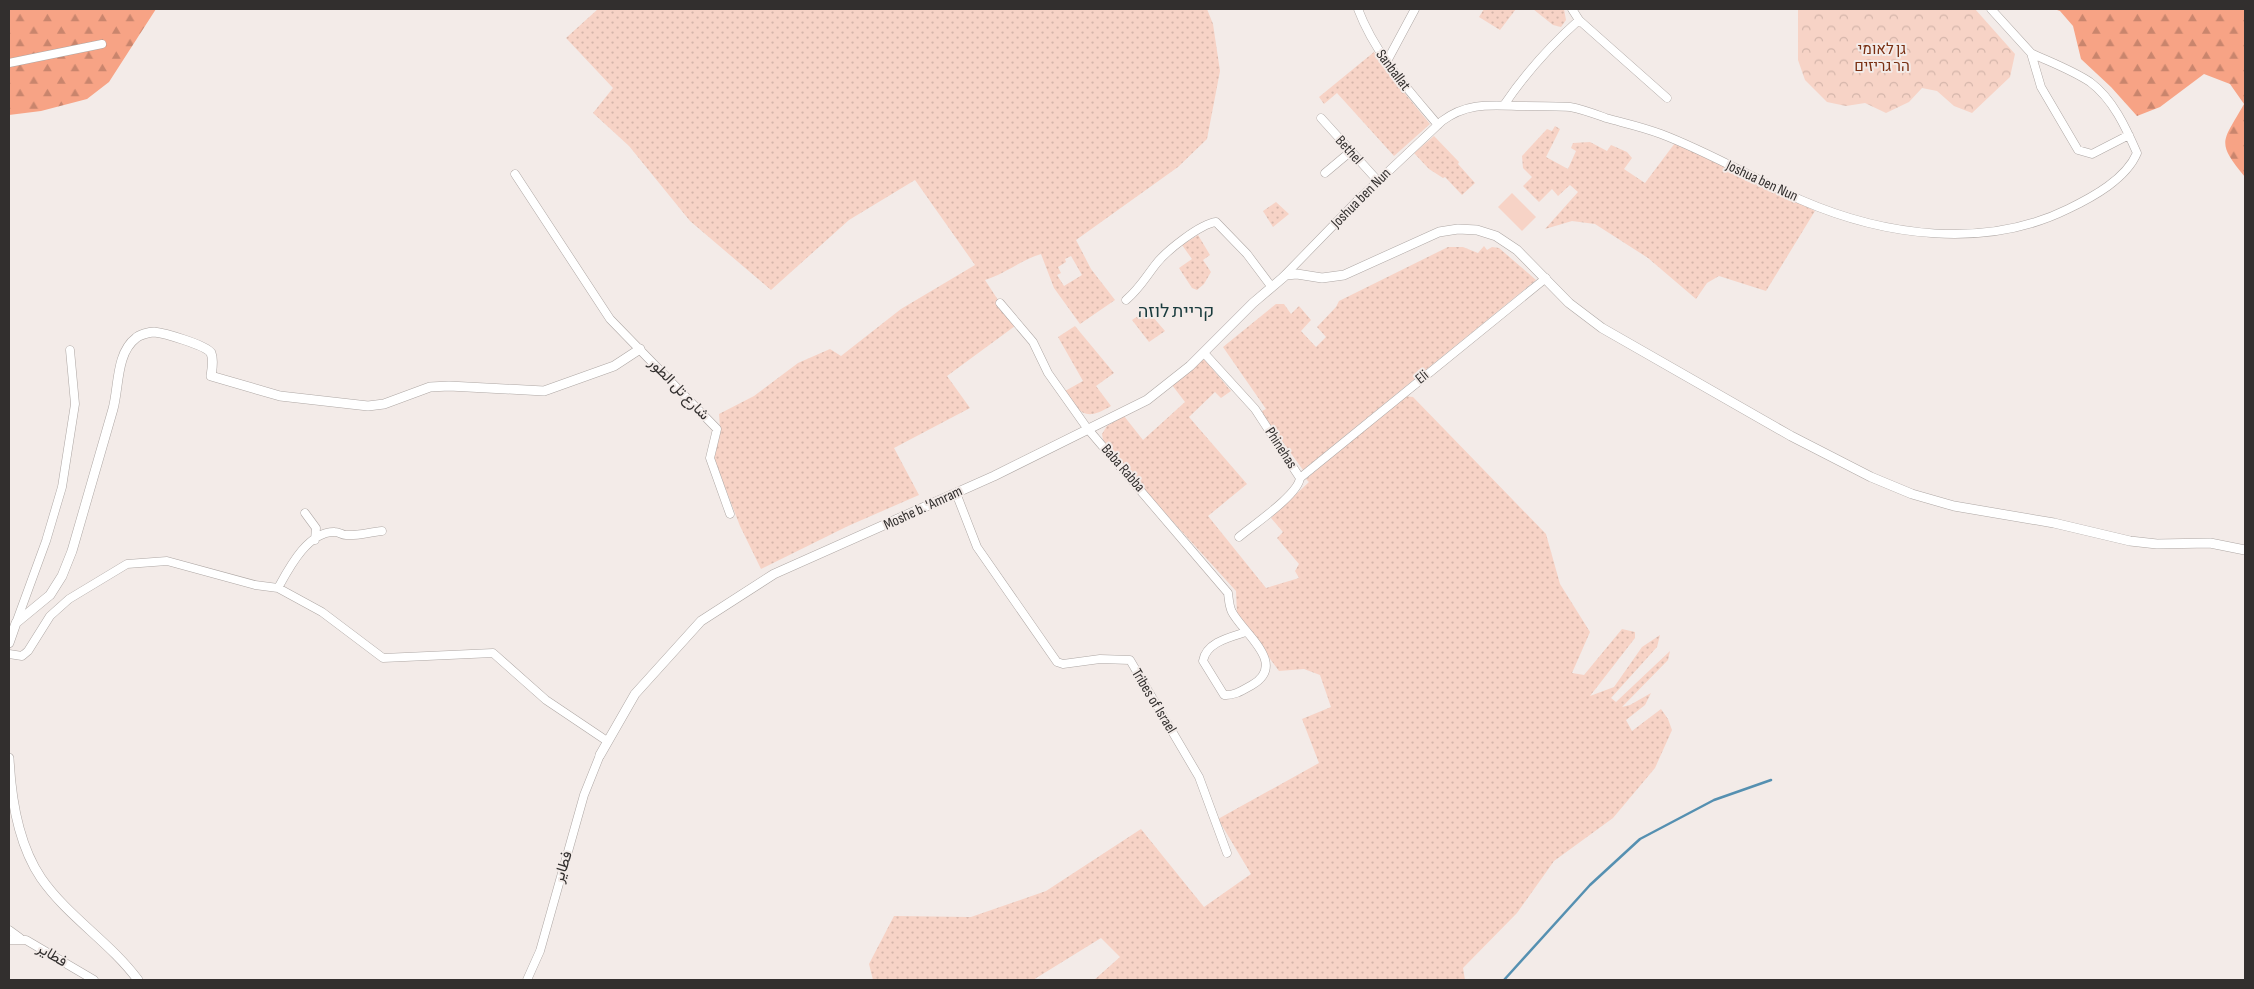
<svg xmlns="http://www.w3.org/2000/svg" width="2254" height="989" viewBox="0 0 2254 989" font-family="'Sofia Sans Condensed',Vazirmatn,Heebo,sans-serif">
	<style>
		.grass { fill: url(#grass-dots); fill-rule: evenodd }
		.forest { fill: url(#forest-firs) }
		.park { fill: url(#park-crowns) }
		.pitch { fill: #f7d3c6 }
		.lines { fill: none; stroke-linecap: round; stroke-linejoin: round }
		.stream { stroke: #5590b1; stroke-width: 2.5 }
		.minor-casing { stroke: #aea7a4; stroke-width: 9 }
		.tertiary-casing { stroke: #aea7a4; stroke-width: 10 }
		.minor { stroke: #fff; stroke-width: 8 }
		.tertiary { stroke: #fff; stroke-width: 9 }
		.labels { text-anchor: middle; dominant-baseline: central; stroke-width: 4; stroke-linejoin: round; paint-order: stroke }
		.park-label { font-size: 15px; fill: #792f12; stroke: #f3ebe8 }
		.street-label { font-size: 15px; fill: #322f2e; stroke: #f3ebe8 }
		.quarter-label { font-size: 18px; fill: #193b3d; stroke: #f3ebe8 }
	</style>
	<defs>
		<pattern id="grass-dots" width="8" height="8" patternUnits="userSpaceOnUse" patternTransform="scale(1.25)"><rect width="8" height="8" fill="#f7d3c6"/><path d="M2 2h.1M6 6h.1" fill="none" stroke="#d4b5aa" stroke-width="1.8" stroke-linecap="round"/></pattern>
		<pattern id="forest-firs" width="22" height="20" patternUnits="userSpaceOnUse" patternTransform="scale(1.25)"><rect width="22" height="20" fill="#f7a385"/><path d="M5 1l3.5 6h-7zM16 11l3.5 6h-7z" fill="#c9856d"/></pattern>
		<pattern id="park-crowns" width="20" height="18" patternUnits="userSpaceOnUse" patternTransform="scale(1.25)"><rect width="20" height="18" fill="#f7d3c6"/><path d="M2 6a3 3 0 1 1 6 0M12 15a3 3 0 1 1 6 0" fill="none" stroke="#d4b5aa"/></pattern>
	</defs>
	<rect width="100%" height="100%" fill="#f3ebe8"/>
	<!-- grass -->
	<path class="grass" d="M598,9H1207L1213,24L1220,71L1207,139L1178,167L1076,240L1091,269L1115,300L1080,324L1054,288L1041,254C1021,260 1005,274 985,280L1015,326L947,376L970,408L894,448L919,495L848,526L761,569L740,526L713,456L720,428L719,414L754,396L798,363L830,349L841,356L901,309L975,265L915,180L849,220L771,290L690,221L629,146L593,113L613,88L566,38ZM1071,256L1082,275L1064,286L1057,275L1061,273L1058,267L1066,262L1065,259Z
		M1484,9H1516L1500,30L1479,17Z
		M1533,9H1564L1566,20L1561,27L1553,25Z
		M1374,52L1388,73L1430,124L1394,156L1337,93L1324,104L1319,97Z
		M1555,126L1560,129L1546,157L1568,169L1576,151L1571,148L1573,143L1590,142L1607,151L1611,145L1627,152L1632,158L1624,169L1645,183L1675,143L1815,211L1766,291L1719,276L1707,283L1696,299L1648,258L1595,224L1572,221L1545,229L1578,192L1570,185L1558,196L1552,189L1539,202L1523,186L1532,177L1523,168L1522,156L1547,129L1552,131Z
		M1434,136L1459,162L1458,164L1475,183L1462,195L1445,177L1443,178L1429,169L1414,153Z
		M1276,202L1289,214L1273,227L1263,211Z
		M1198,235L1210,255L1203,260L1211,272L1204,284L1197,290L1192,288L1179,268L1192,259L1182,245Z
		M1484,246L1487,250L1492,247L1499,248L1536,280L1303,470L1264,416L1262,411L1266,409L1223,347L1276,304H1284L1291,314L1299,306L1311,320L1301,331L1316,347L1326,337L1317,327L1336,307L1339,301L1448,247H1463L1478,253Z
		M1147,310L1165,331L1149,342L1132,320Z
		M1075,326L1114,373L1096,386L1111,406C1086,421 1080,415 1065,391L1083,381L1058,337Z
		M1204,359L1231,391L1221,398L1215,392L1189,417L1247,484L1208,516L1266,588L1299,578L1295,571L1299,564L1277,538L1283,532L1271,518L1309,482L1306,479L1405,396L1413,397L1546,534L1560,584L1590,632L1572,673L1584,675L1622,629L1635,632V638L1590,696L1614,687L1642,647L1660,635L1657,647L1611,698L1616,702L1670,651L1668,660L1622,707L1630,705L1651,693L1645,705L1626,720L1632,731L1661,709L1668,719L1672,730L1655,768L1613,818L1554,861L1517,913L1463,968L1465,980H1094L1120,957L1101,938L1033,980H873L869,964L894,916L971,917L1046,891L1141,829L1204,907L1251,874L1218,819L1319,763L1302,719L1331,707L1320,675L1304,669L1279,671L1237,614L1236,591L1145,491L1103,440L1102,434L1107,426L1124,416L1143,440L1185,402L1172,385Z"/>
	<!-- forest -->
	<path class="forest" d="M9,9H156L109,82L87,99L41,111L9,115Z
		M2054,9H2245V177C2215,141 2223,142 2244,104L2230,84L2204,74L2160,107L2137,116L2111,87L2081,59L2073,26L2060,11Z"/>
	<!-- park -->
	<path class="park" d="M1798,9H1975L2015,54L2010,77L1972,113L1954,106L1937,91L1922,88L1909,102L1886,113L1865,103L1846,106L1827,102L1805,80L1798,60Z"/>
	<!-- pitch -->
	<path class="pitch" d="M1512,193L1536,217L1522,231L1498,207Z"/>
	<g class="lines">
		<!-- stream -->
		<path class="stream" d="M1504,980L1590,885L1640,839L1714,800L1771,780"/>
		<defs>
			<path id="minor" d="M1358,9C1375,54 1407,88 1438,125
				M1572,9L1579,20L1667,98
				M1991,9L2031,53L2041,87L2078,150L2092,154L2129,135
				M9,63L102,44
				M1386,63L1415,9
				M1504,105C1525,74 1551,45 1579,20
				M1321,118L1378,181
				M1325,173L1350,152
				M515,174L610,319L717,429L710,458L730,514
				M1283,277L1357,201L1442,121C1466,103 1488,105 1517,106C1534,106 1553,106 1570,107C1582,109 1595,114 1606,118C1624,123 1643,127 1661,134C1709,152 1754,179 1801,200C1884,236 1985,250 2068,209C2093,197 2126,179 2137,153C2126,128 2113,99 2090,82C2072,70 2050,62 2031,53
				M1126,300C1140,288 1145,278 1156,264C1166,251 1200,224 1216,222L1247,254L1271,286
				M1000,303L1033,342L1048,373L1087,428L1228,593C1229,600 1229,606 1232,612C1244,634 1288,664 1252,685C1243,690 1234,696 1224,695L1203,661C1206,642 1231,637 1246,632
				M1204,353L1255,409L1300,478C1298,495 1253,525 1239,537
				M1300,478L1546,278
				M956,493L977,547L1057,662L1063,664L1100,659L1130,660L1199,777L1227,853
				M305,513L316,528L315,540
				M278,588C289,568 308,531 335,532C339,532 342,535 346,535C358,536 370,532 382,531
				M16,623L46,541L62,487L75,404L70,350
				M9,654L22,656L28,651L50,616L69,599L127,564L167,561L255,585L278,588L322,612L383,658L493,653L546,700L607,741
				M9,930L20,938
				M9,940H26L94,980
				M527,980L540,951L584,795L600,755"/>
			<path id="tertiary" d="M9,643L16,623L50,595L62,576L72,551L113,409C119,387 116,353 136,338C139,335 149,332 154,332C164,333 206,345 211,353C214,360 212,369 211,376L280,396L368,406L384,404L430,387L449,386L544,391L614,366L640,349
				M600,755L635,694L701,621L774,574L994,476L1147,400L1190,366L1253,303L1286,275L1297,274L1322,278L1344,275L1439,232L1458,229L1477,230L1496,236L1517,250L1569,303L1602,328L1791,436L1871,477L1912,494L1954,506L2054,523L2130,541L2157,544L2210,543L2245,550
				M9,758C11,799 18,844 41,878C68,917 110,942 138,980"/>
		</defs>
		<!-- minor casing -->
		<use href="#minor" class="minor-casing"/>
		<!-- tertiary casing -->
		<use href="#tertiary" class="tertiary-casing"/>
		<!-- minor -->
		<use href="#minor" class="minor"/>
		<!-- tertiary -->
		<use href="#tertiary" class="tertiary"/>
	</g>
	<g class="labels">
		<!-- park labels -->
		<g class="park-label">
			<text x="1882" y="49">גן לאומי<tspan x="1882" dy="17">הר גריזים</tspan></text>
		</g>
		<!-- street labels -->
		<g class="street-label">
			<text transform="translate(1393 70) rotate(53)">Sanballat</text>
			<text transform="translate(1349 150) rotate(48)">Bethel</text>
			<text transform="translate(1762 181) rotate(25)">Joshua ben Nun</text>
			<text transform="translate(1361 198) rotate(-45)">Joshua ben Nun</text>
			<text transform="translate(1422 377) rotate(-39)">Eli</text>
			<text transform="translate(679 389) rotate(46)">شارع تل الطور</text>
			<text transform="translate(1281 448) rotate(57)">Phinehas</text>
			<text transform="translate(1123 468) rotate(49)">Baba Rabba</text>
			<text transform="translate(923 508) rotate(-25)">Moshe b. 'Amram</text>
			<text transform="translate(1154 701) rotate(59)">Tribes of Israel</text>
			<text transform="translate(563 867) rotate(-73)">فطاير</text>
			<text transform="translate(52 955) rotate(31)">فطاير</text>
		</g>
		<!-- quarter labels -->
		<g class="quarter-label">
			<text x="1176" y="311">קריית לוזה</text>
		</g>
	</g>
	<!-- border -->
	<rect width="2254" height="989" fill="none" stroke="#322f2e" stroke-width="20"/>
</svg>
